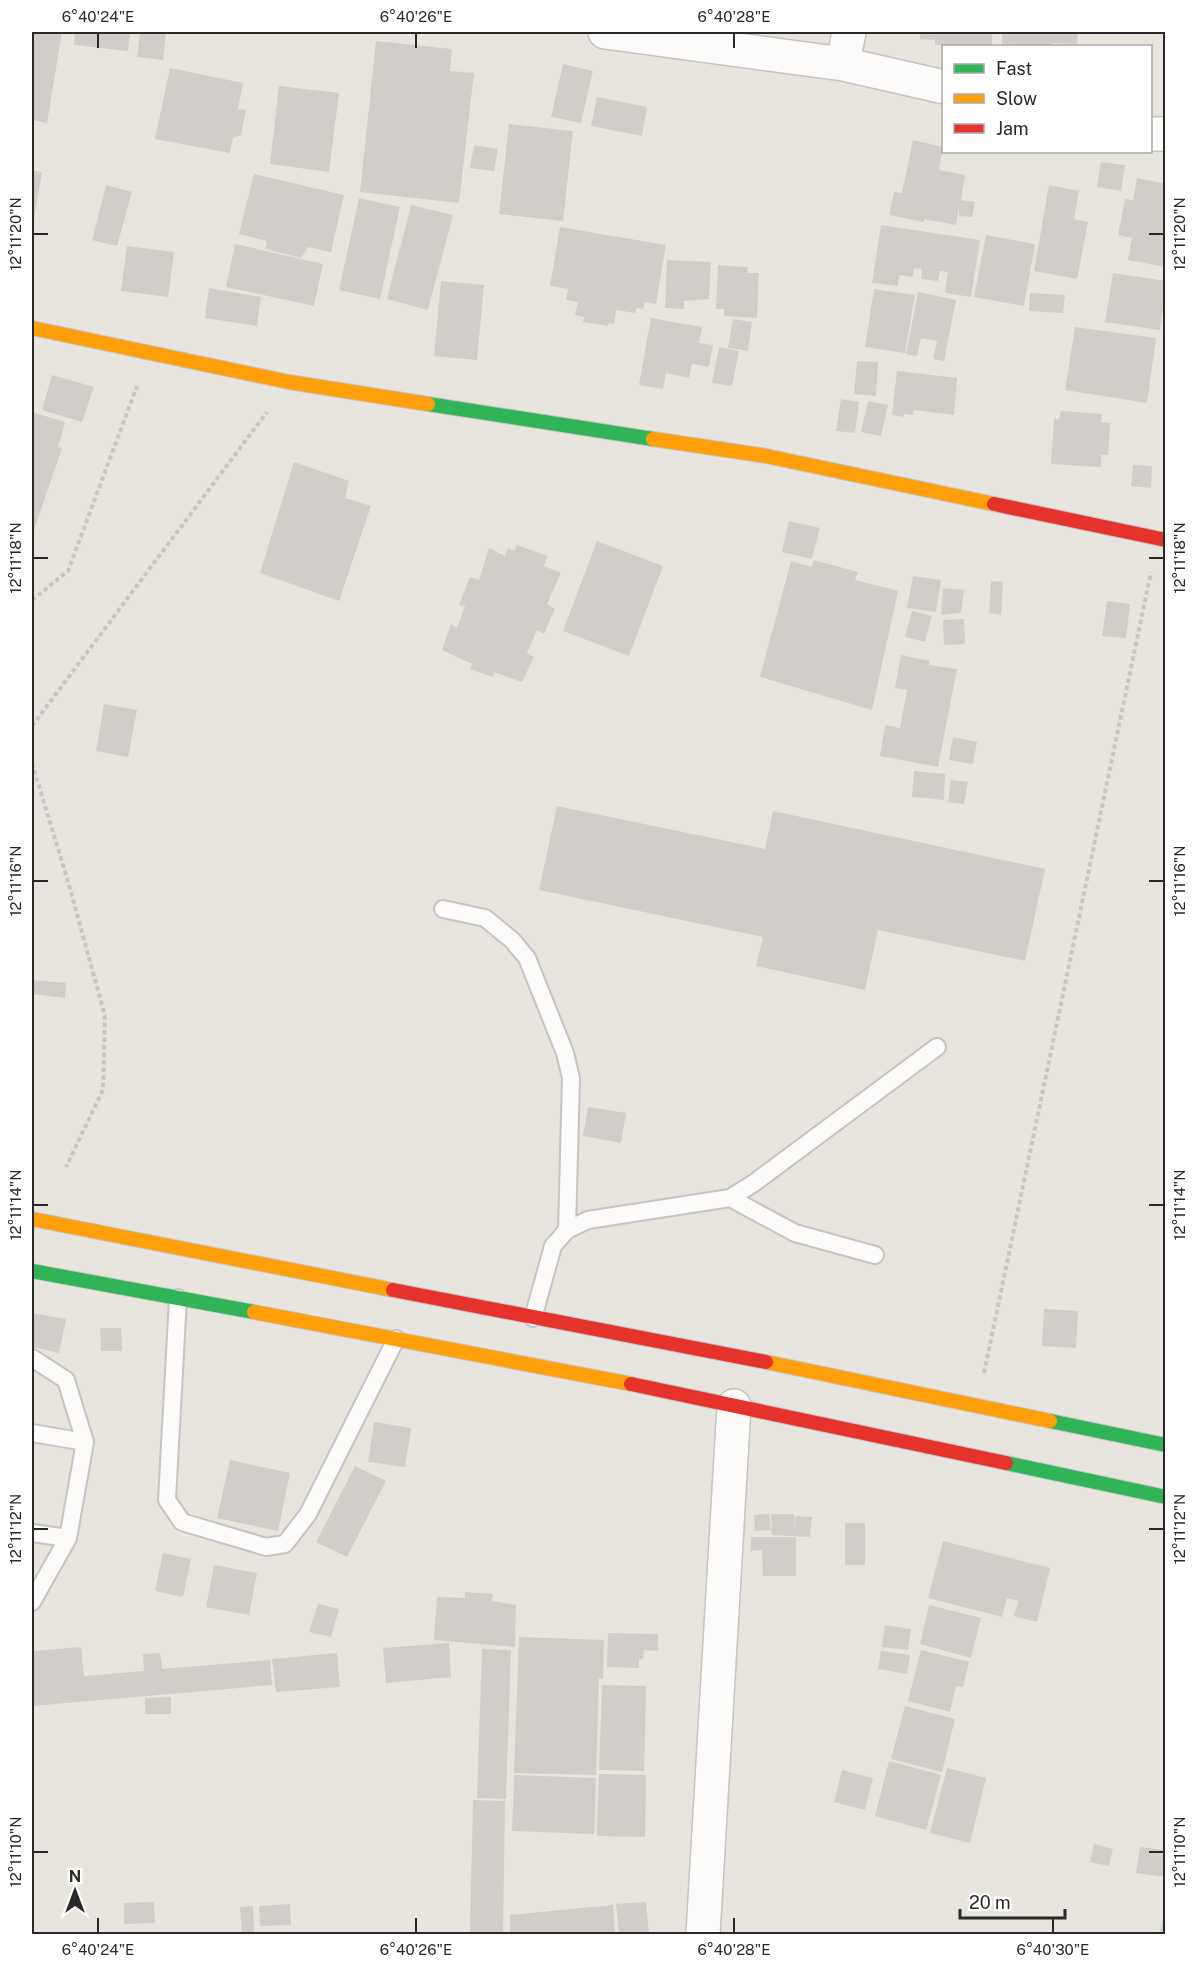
<svg xmlns="http://www.w3.org/2000/svg" width="1197" height="1966" viewBox="0 0 1197 1966" font-family="'Public Sans',sans-serif">
	<style>
		.building { fill: #d1cec9 }
		.lines { fill: none; stroke-linecap: round; stroke-linejoin: round }
		.lane-casing { stroke: #c5c4c4; stroke-width: 20 }
		.street-casing { stroke: #c5c4c4; stroke-width: 36 }
		.fast-casing { stroke: #c5c4c4; stroke-width: 16 }
		.slow-casing { stroke: #c5c4c4; stroke-width: 16 }
		.jam-casing { stroke: #c5c4c4; stroke-width: 16 }
		.path { stroke: #c8c7c6; stroke-width: 4; stroke-dasharray: 4.5 3; stroke-linecap: butt }
		.lane { stroke: #fcfbfa; stroke-width: 16 }
		.street { stroke: #fcfbfa; stroke-width: 33 }
		.fast { stroke: #30b455; stroke-width: 14 }
		.slow { stroke: #ff9f0a; stroke-width: 14 }
		.jam { stroke: #e5322d; stroke-width: 14 }
		.ticks { fill: none; stroke: #292929; stroke-width: 2 }
		.neatline { fill: none; stroke: #292929; stroke-width: 2 }
		.ticks-label { font-size: 15px; text-anchor: middle; fill: #292929 }
	</style>
	<rect width="100%" height="100%" fill="#e8e5de"/>
	<!-- building -->
	<path class="building" d="M32,32H62L47,123L32,120Z
		M75,32H130L128,51L74,45Z
		M140,32H166L163,60L137,57Z
		M920,32H992V46L935,45V40L920,39Z
		M1002,32H1078L1077,44L1052,43V46L1002,44Z
		M376,41L452,49L450,71L474,73L459,203L360,192Z
		M563,64L593,71L581,123L551,117Z
		M170,68L243,83L238,109L246,110L241,135L233,138L230,153L155,139Z
		M279,86L339,93L329,172L270,164Z
		M597,97L647,107L642,136L591,126Z
		M509,124L573,131L563,221L499,214Z
		M913,140L943,147L939,170L965,175L961,200L975,202L972,217L959,216V207L956,225L924,219V222L889,215L894,192L902,193Z
		M474,145L498,149L494,171L470,168Z
		M1101,162L1125,165L1121,191L1097,187Z
		M32,170L42,172L33,225H32Z
		M254,174L344,195L331,252L308,247L301,258L265,249L267,241L239,234Z
		M1137,178L1166,184V267L1128,260L1132,238L1118,235L1125,199L1133,200Z
		M106,185L132,192L117,246L92,240Z
		M1049,185L1079,191L1074,219L1088,222L1077,279L1034,271Z
		M359,198L400,207L380,299L339,290Z
		M411,205L453,215L428,310L387,299Z
		M881,225L980,240L971,297L945,293L948,272L940,271L938,281L921,279L922,269L914,268L913,277L899,275L898,286L872,283Z
		M560,227L666,245L656,304L645,302L643,309L637,308L635,313L616,310L614,324L609,323L608,326L583,322L584,317L575,315L578,302L566,300L568,289L550,286Z
		M986,235L1035,244L1024,306L974,297Z
		M235,244L323,264L314,306L226,287Z
		M127,246L174,252L168,297L121,291Z
		M667,260L711,262L709,299L684,301V309L665,308Z
		M718,265L748,267L747,273H759L757,318L724,316V309H716Z
		M1113,273L1166,281L1160,330L1105,322Z
		M441,281L484,285L477,360L434,356Z
		M209,288L261,297L257,326L205,318Z
		M874,289L915,295L905,353L865,347Z
		M918,292L956,300L944,361L933,359L937,341L921,338L917,356L906,354Z
		M1030,293L1065,295L1063,313L1029,311Z
		M651,318L702,327L699,343L713,345L709,367L692,364L689,378L666,373L663,389L639,385Z
		M733,319L752,322L748,351L728,348Z
		M1075,327L1156,338L1147,403L1065,390Z
		M719,347L739,351L732,386L712,383Z
		M857,361L878,362L876,396L854,394Z
		M897,371L957,378L954,415L914,410L913,415L904,414L903,417L892,415Z
		M52,375L94,387L82,422L42,410Z
		M841,399L859,402L855,433L836,431Z
		M868,401L888,405L881,436L861,432Z
		M1061,411L1102,414L1101,422L1110,423L1108,455H1101V467L1051,464L1054,419H1059Z
		M32,412L65,422L58,447L62,448L34,530L32,528Z
		M294,462L349,481L345,498L371,506L339,601L260,573Z
		M1133,465L1152,466L1151,488L1131,486Z
		M789,521L820,528L812,559L782,552Z
		M597,541L663,566L629,656L563,631Z
		M517,545L547,556L544,566L561,573L547,604L555,609L544,634L537,630L527,653L534,657L522,682L494,672L493,677L470,669L472,664L442,650L451,624L457,628L465,606L459,605L470,577L479,580L489,548L505,556L508,548L514,551Z
		M814,560L858,572L855,580L898,591L872,710L760,677L791,561L812,567Z
		M913,576L941,580L936,612L907,608Z
		M991,581L1003,582L1001,615L989,613Z
		M943,588L964,590L961,613L941,615Z
		M1107,601L1130,604L1126,638L1102,636Z
		M912,611L932,616L925,642L905,637Z
		M964,619L965,644L944,645L943,620Z
		M901,655L930,661L929,665L957,669L938,767L880,756L885,725L900,728L907,690L895,688Z
		M104,704L137,710L128,757L96,751Z
		M953,737L977,742L973,764L949,760Z
		M914,771L945,774L944,800L912,797Z
		M951,780L968,782L964,804L948,802Z
		M557,806L765,849L773,811L1045,869L1025,961L878,930L865,990L756,966L763,937L539,890Z
		M32,980L66,983L65,998L32,994Z
		M588,1107L626,1113L621,1143L583,1136Z
		M1044,1309L1078,1311L1076,1348L1042,1346Z
		M32,1313L66,1319L59,1353L32,1347Z
		M100,1328H121L122,1351H101Z
		M374,1422L411,1428L405,1467L368,1462Z
		M230,1460L290,1473L278,1531L217,1518Z
		M355,1466L386,1481L347,1557L316,1542Z
		M769,1514L771,1530L755,1531L754,1515Z
		M771,1514H794V1530L795,1516L812,1517L810,1537L772,1535Z
		M845,1523H865V1565H845Z
		M751,1537H796V1576H763L762,1550L751,1551Z
		M943,1541L1050,1568L1037,1622L1014,1616L1018,1601L1007,1598L1002,1617L928,1598Z
		M163,1553L191,1559L183,1597L155,1591Z
		M214,1565L257,1573L249,1615L206,1607Z
		M465,1592L493,1594L492,1601L516,1605L515,1647L434,1640L437,1597L465,1598Z
		M318,1604L339,1609L331,1637L309,1632Z
		M929,1605L981,1618L971,1658L920,1644Z
		M885,1625L911,1629L908,1650L882,1647Z
		M608,1633L658,1634V1651L644,1650L643,1659H639V1668L607,1667Z
		M519,1637L604,1640L603,1679L599,1678L596,1775L514,1773Z
		M449,1643L451,1677L386,1683L383,1648Z
		M81,1647L84,1676L144,1671L143,1654L160,1653L162,1669L270,1660L272,1685L32,1706V1651Z
		M482,1649L511,1650L506,1799L477,1798Z
		M921,1650L969,1662L963,1687L956,1686L950,1712L908,1701Z
		M881,1651L910,1655L907,1674L878,1669Z
		M337,1653L340,1687L276,1692L272,1659Z
		M602,1685L646,1686L644,1771L599,1770Z
		M171,1697V1714H145V1698Z
		M905,1706L955,1719L942,1772L891,1759Z
		M889,1761L941,1775L926,1830L875,1816Z
		M947,1768L986,1778L970,1843L930,1833Z
		M842,1770L873,1778L865,1810L834,1802Z
		M599,1774L646,1775L645,1837L597,1836Z
		M514,1775L596,1778L594,1834L512,1831Z
		M473,1800L505,1801L503,1934H470Z
		M1094,1844L1113,1849L1109,1866L1090,1862Z
		M1140,1847L1166,1850V1877L1136,1873Z
		M154,1902L155,1923L124,1924V1903Z
		M646,1902L649,1934H619L616,1904Z
		M290,1904L291,1925L260,1926L259,1906Z
		M613,1905L615,1934H510V1915Z
		M253,1906L254,1932H242L240,1907Z
		M1165,1912L1166,1934H1159Z"/>
	<g class="lines">
		<defs>
			<path id="lane" d="M443,909L485,918L512,940L527,958L565,1053L571,1078L567,1230
				M730,1198L795,1233L875,1255
				M178,1298L167,1500L182,1522L266,1547L285,1544L308,1514L396,1339
				M533,1318L553,1246L567,1230L588,1220L730,1198L754,1183L937,1047
				M32,1358L66,1380L85,1442L68,1538L32,1602
				M32,1433L85,1442
				M32,1533L68,1538"/>
			<path id="street" d="M605,32L843,64L944,87
				M843,64L849,32
				M1150,134H1166
				M703,1934L734,1406"/>
			<path id="fast" d="M428,404L653,439
				M32,1271L254,1312
				M1050,1421L1166,1445
				M1006,1463L1166,1497"/>
			<path id="slow" d="M32,328L289,382L428,404
				M653,439L766,456L994,504
				M32,1219L393,1290
				M254,1312L631,1384
				M766,1362L1050,1421"/>
			<path id="jam" d="M994,504L1166,540
				M393,1290L766,1362
				M631,1384L1006,1463"/>
		</defs>
		<!-- lane casing -->
		<use href="#lane" class="lane-casing"/>
		<!-- street casing -->
		<use href="#street" class="street-casing"/>
		<!-- fast casing -->
		<use href="#fast" class="fast-casing"/>
		<!-- slow casing -->
		<use href="#slow" class="slow-casing"/>
		<!-- jam casing -->
		<use href="#jam" class="jam-casing"/>
		<!-- path -->
		<path class="path" d="M32,600L68,571L137,386
			M32,726L267,412
			M32,763L67,878L105,1016L103,1090L66,1167
			M984,1373L1151,572"/>
		<!-- lane -->
		<use href="#lane" class="lane"/>
		<!-- street -->
		<use href="#street" class="street"/>
		<!-- fast -->
		<use href="#fast" class="fast"/>
		<!-- slow -->
		<use href="#slow" class="slow"/>
		<!-- jam -->
		<use href="#jam" class="jam"/>
	</g>
	<!-- ticks -->
	<path class="ticks" d="M98,33V48M416,33V48M734,33V48M33,234H48M1149,234H1164M33,558H48M1149,558H1164M33,881H48M1149,881H1164M33,1205H48M1149,1205H1164M33,1529H48M1149,1529H1164M33,1852H48M1149,1852H1164M98,1918V1933M416,1918V1933M734,1918V1933M1053,1918V1933"/>
	<!-- border -->
	<rect width="1197" height="1966" fill="none" stroke="#ffffff" stroke-width="66"/>
	<!-- legend -->
	<rect x="942" y="45" width="210" height="108" fill="#ffffff" stroke="#a9a9a9" stroke-width="1.5"/>
	<rect x="954" y="64" width="30" height="9" fill="#30b455" stroke="#a9a9a9" stroke-width="1.5"/>
	<text x="996" y="75" font-size="18" fill="#292929">Fast</text>
	<rect x="954" y="94" width="30" height="9" fill="#ff9f0a" stroke="#a9a9a9" stroke-width="1.5"/>
	<text x="996" y="105" font-size="18" fill="#292929">Slow</text>
	<rect x="954" y="124" width="30" height="9" fill="#e5322d" stroke="#a9a9a9" stroke-width="1.5"/>
	<text x="996" y="135" font-size="18" fill="#292929">Jam</text>
	<!-- north arrow -->
	<g transform="translate(75 1891)" stroke="#ffffff" stroke-width="4.5" paint-order="stroke">
	<path d="M0-4.5L10 22L0 15L-10 22Z" fill="#292929"/>
	<text y="-9" font-size="16" font-weight="bold" text-anchor="middle" fill="#292929">N</text>
	</g>
	<!-- scale -->
	<path d="M960 1909v9h105v-9" fill="none" stroke="#292929" stroke-width="3"/>
	<text x="969" y="1909" font-size="18" fill="#292929" stroke="#ffffff" stroke-width="4.5" paint-order="stroke">20 m</text>
	<rect x="33" y="33" width="1131" height="1900" class="neatline"/>
	<g class="ticks-label">
		<text x="98" y="22">6°40'24"E</text>
		<text x="416" y="22">6°40'26"E</text>
		<text x="734" y="22">6°40'28"E</text>
		<text transform="translate(16 234) rotate(-90)" y="5">12°11'20"N</text>
		<text transform="translate(1180 234) rotate(-90)" y="5">12°11'20"N</text>
		<text transform="translate(16 558) rotate(-90)" y="5">12°11'18"N</text>
		<text transform="translate(1180 558) rotate(-90)" y="5">12°11'18"N</text>
		<text transform="translate(16 881) rotate(-90)" y="5">12°11'16"N</text>
		<text transform="translate(1180 881) rotate(-90)" y="5">12°11'16"N</text>
		<text transform="translate(16 1205) rotate(-90)" y="5">12°11'14"N</text>
		<text transform="translate(1180 1205) rotate(-90)" y="5">12°11'14"N</text>
		<text transform="translate(16 1529) rotate(-90)" y="5">12°11'12"N</text>
		<text transform="translate(1180 1529) rotate(-90)" y="5">12°11'12"N</text>
		<text transform="translate(16 1852) rotate(-90)" y="5">12°11'10"N</text>
		<text transform="translate(1180 1852) rotate(-90)" y="5">12°11'10"N</text>
		<text x="98" y="1955">6°40'24"E</text>
		<text x="416" y="1955">6°40'26"E</text>
		<text x="734" y="1955">6°40'28"E</text>
		<text x="1053" y="1955">6°40'30"E</text>
	</g>
</svg>
